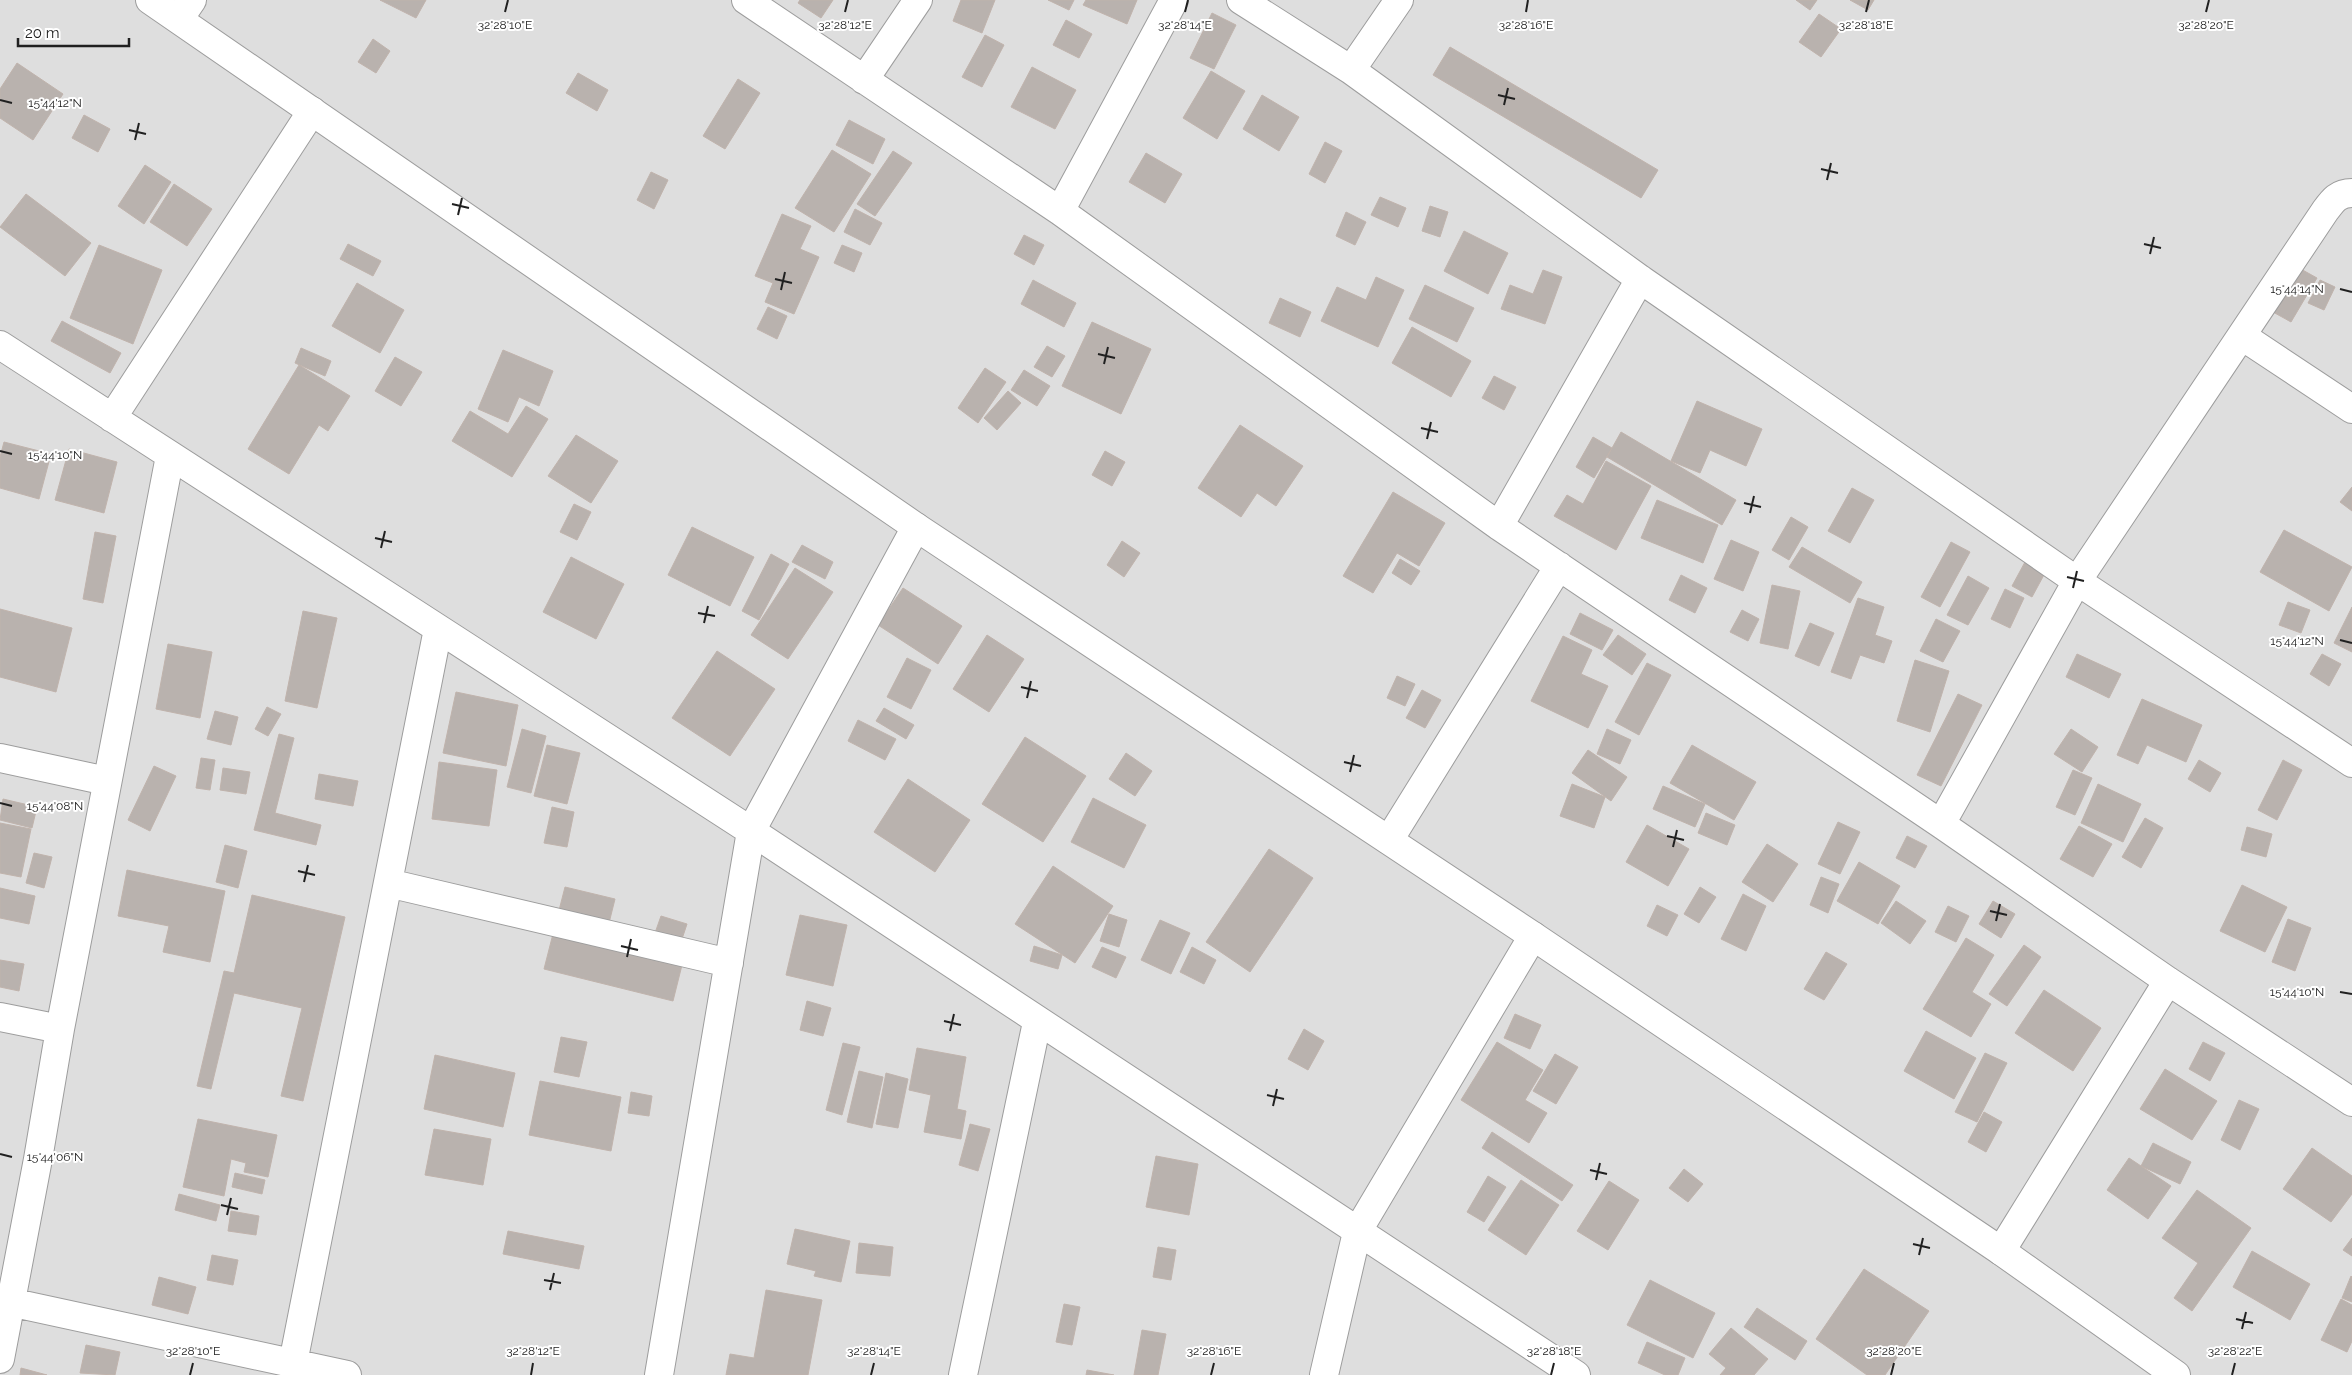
<svg xmlns="http://www.w3.org/2000/svg" width="2352" height="1375" viewBox="0 0 2352 1375" font-family="Raleway,sans-serif">
	<style>
		.residential { fill: #dedede }
		.building { fill: #b9b2ae; stroke: #c0b3ac }
		.lines { fill: none; stroke-linecap: round; stroke-linejoin: round }
		.minor-casing { stroke: #9d9d9d; stroke-width: 30 }
		.tertiary-casing { stroke: #9d9d9d; stroke-width: 30 }
		.minor { stroke: #fff; stroke-width: 28 }
		.tertiary { stroke: #fff; stroke-width: 28 }
		.ticks { fill: none; stroke: #202020; stroke-width: 2 }
		.ticks-label { font-size: 12px; text-anchor: middle; fill: #202020; stroke: #fff; stroke-width: 4; stroke-linejoin: round; paint-order: stroke }
	</style>
	<rect width="100%" height="100%" fill="#f0ede8"/>
	<!-- residential -->
	<path class="residential" d="M0,0H2352V1375H0Z"/>
	<!-- building -->
	<path class="building" d="M380,0H426L416,18Z
		M800,0H833L821,18L798,3Z
		M961,0H995L982,33L953,21Z
		M1048,0H1074L1069,10Z
		M1086,0H1137L1127,24L1083,5Z
		M1796,0H1817L1810,10Z
		M1850,0H1874L1868,10Z
		M1212,13L1236,25L1214,69L1190,58Z
		M1819,14L1841,29L1821,57L1799,42Z
		M1066,20L1092,34L1079,58L1053,45Z
		M985,35L1004,45L982,87L962,77Z
		M373,39L390,51L376,73L358,62Z
		M1450,47L1658,170L1641,198L1433,75Z
		M17,63L63,94L33,140L0,118V89Z
		M1032,67L1076,90L1055,129L1011,107Z
		M1211,71L1245,91L1217,139L1183,118Z
		M578,73L608,90L597,111L566,93Z
		M738,79L760,93L725,149L703,136Z
		M1262,95L1299,117L1279,151L1243,129Z
		M84,115L110,129L98,152L72,138Z
		M849,120L885,139L873,164L836,145Z
		M1325,142L1342,151L1325,183L1309,174Z
		M832,150L871,174L834,232L795,208Z
		M893,151L912,163L875,216L857,204Z
		M1146,153L1182,174L1165,203L1129,182Z
		M145,165L171,182L144,224L118,206Z
		M651,172L668,180L654,209L637,200Z
		M174,184L212,209L187,246L150,222Z
		M26,194L91,243L65,276L0,227Z
		M1380,197L1406,208L1398,227L1371,215Z
		M1430,206L1448,212L1440,237L1422,231Z
		M855,209L882,223L870,245L844,232Z
		M1346,212L1366,222L1355,245L1336,236Z
		M782,214L811,226L800,249L819,257L794,314L765,302L773,283L755,276Z
		M1464,231L1508,253L1488,294L1444,271Z
		M1024,235L1044,245L1034,265L1014,254Z
		M348,244L381,261L373,276L340,259Z
		M99,245L162,270L133,344L70,318Z
		M842,245L862,253L854,272L834,263Z
		M2299,268L2317,278L2291,322L2273,312Z
		M1543,270L1562,277L1545,324L1501,309L1510,285L1533,294Z
		M1376,277L1404,290L1378,347L1321,321L1337,287L1366,300Z
		M1033,280L1076,303L1064,327L1021,304Z
		M2320,280L2335,287L2324,310L2308,303Z
		M357,283L404,310L380,353L332,326Z
		M1425,285L1474,308L1457,342L1409,319Z
		M1280,298L1311,312L1300,337L1269,323Z
		M768,307L787,316L777,339L757,329Z
		M62,321L121,353L110,373L51,341Z
		M1092,322L1151,349L1121,414L1062,386Z
		M1412,327L1471,361L1451,397L1392,363Z
		M1047,346L1065,356L1052,377L1034,367Z
		M301,348L331,361L325,376L295,363Z
		M503,350L553,371L539,406L519,397L508,422L478,409Z
		M395,357L422,372L401,406L375,391Z
		M299,365L350,396L328,431L319,425L289,474L248,449Z
		M985,368L1006,382L978,423L958,408Z
		M1024,370L1050,386L1037,406L1011,390Z
		M1494,376L1516,387L1504,410L1482,398Z
		M1008,391L1021,403L997,430L984,418Z
		M1697,401L1762,429L1746,466L1710,450L1700,473L1671,461Z
		M526,406L548,419L512,477L452,441L470,411L508,434Z
		M1240,425L1303,466L1276,506L1257,493L1241,517L1198,488Z
		M1621,432L1736,500L1722,525L1607,457Z
		M576,435L618,461L591,503L548,476Z
		M1593,437L1612,448L1594,478L1576,467Z
		M4,442L51,454L39,499L0,488V457Z
		M69,449L117,462L104,513L55,500Z
		M1105,451L1125,462L1112,486L1092,475Z
		M1606,461L1651,486L1616,550L1554,516L1567,495L1583,504Z
		M2352,487V511L2340,502Z
		M1852,488L1874,500L1850,543L1828,531Z
		M1393,492L1445,523L1419,566L1397,553L1373,593L1343,576Z
		M1657,500L1718,525L1703,563L1641,538Z
		M574,504L591,512L577,540L560,532Z
		M1791,517L1808,527L1789,560L1772,550Z
		M692,527L754,557L730,606L668,575Z
		M2284,530L2352,567L2329,611L2260,572Z
		M95,532L116,536L103,603L83,599Z
		M1731,540L1759,552L1743,591L1714,579Z
		M1122,541L1140,553L1124,577L1107,565Z
		M1951,542L1970,552L1940,607L1921,597Z
		M802,545L833,562L825,579L792,562Z
		M1802,547L1862,582L1850,603L1789,567Z
		M771,554L789,564L759,620L742,611Z
		M571,557L624,584L596,639L543,612Z
		M1400,559L1420,571L1411,585L1392,573Z
		M2025,562L2045,573L2032,597L2012,586Z
		M795,568L833,592L788,659L751,635Z
		M1681,575L1707,588L1695,613L1669,600Z
		M1968,576L1989,588L1968,625L1947,615Z
		M1772,585L1800,591L1788,649L1760,643Z
		M903,588L962,626L938,664L878,625Z
		M2005,589L2024,598L2010,628L1991,619Z
		M1858,598L1884,607L1875,635L1892,641L1884,663L1860,655L1851,679L1831,672Z
		M2288,602L2310,610L2301,633L2279,625Z
		M2352,607V652L2334,643Z
		M0,609L72,628L56,692L0,677Z
		M1742,610L1759,619L1748,641L1730,632Z
		M303,611L337,618L317,708L285,701Z
		M1580,613L1613,630L1602,650L1570,634Z
		M1936,619L1960,631L1943,662L1920,651Z
		M1810,623L1834,633L1819,666L1795,656Z
		M987,635L1024,659L989,712L953,689Z
		M1618,635L1646,654L1632,675L1603,655Z
		M1563,636L1592,650L1581,674L1608,686L1588,728L1531,701Z
		M168,644L212,652L200,718L156,709Z
		M717,651L775,689L730,756L672,718Z
		M2077,654L2121,674L2109,698L2066,677Z
		M2322,654L2341,664L2329,686L2310,674Z
		M907,658L931,670L911,709L887,697Z
		M1915,660L1949,671L1930,732L1897,721Z
		M1647,663L1671,675L1639,735L1615,722Z
		M1397,676L1415,684L1405,706L1387,698Z
		M1422,690L1441,700L1425,728L1406,718Z
		M456,692L518,705L506,766L443,753Z
		M1958,694L1982,705L1941,786L1917,775Z
		M2142,699L2202,725L2186,762L2147,745L2138,764L2117,755Z
		M267,707L281,714L268,736L255,729Z
		M884,708L914,725L906,739L876,721Z
		M215,711L238,717L231,745L207,739Z
		M858,720L896,739L885,760L848,741Z
		M522,729L546,736L531,793L507,787Z
		M1607,729L1631,740L1620,764L1597,754Z
		M2071,729L2098,747L2082,772L2054,754Z
		M279,734L294,738L275,813L321,825L316,845L254,830Z
		M1025,737L1086,776L1043,842L982,804Z
		M547,745L580,753L567,804L534,796Z
		M1692,745L1756,782L1734,820L1670,783Z
		M1588,750L1627,777L1611,801L1572,773Z
		M1126,753L1152,771L1135,796L1109,779Z
		M201,758L215,760L210,790L196,788Z
		M2199,760L2221,773L2210,792L2188,779Z
		M2283,760L2302,770L2277,820L2258,810Z
		M439,762L497,770L489,826L432,819Z
		M154,766L176,776L150,831L128,820Z
		M223,768L250,772L246,794L220,790Z
		M2073,770L2092,778L2075,815L2056,807Z
		M319,774L358,781L353,806L315,799Z
		M908,779L970,820L935,872L874,832Z
		M1572,784L1605,797L1594,828L1560,816Z
		M2098,784L2141,804L2123,842L2081,823Z
		M1663,786L1705,804L1695,827L1653,809Z
		M1093,798L1146,825L1124,868L1071,842Z
		M3,799L37,807L32,828L0,820Z
		M552,807L574,812L567,847L544,843Z
		M1706,813L1735,825L1727,845L1698,833Z
		M2145,818L2163,828L2141,868L2122,857Z
		M1838,822L1860,832L1840,874L1818,864Z
		M0,823L31,829L21,877L0,873Z
		M1647,825L1689,849L1668,886L1626,862Z
		M2079,826L2112,844L2093,877L2060,859Z
		M2247,827L2272,834L2266,857L2241,850Z
		M1907,836L1927,846L1915,868L1896,858Z
		M1767,844L1798,864L1773,902L1742,882Z
		M225,845L247,851L238,888L216,882Z
		M1269,849L1313,878L1250,972L1206,942Z
		M34,853L52,857L44,888L26,883Z
		M1859,862L1900,886L1878,924L1837,901Z
		M1053,866L1113,906L1075,963L1015,924Z
		M127,870L225,891L210,962L163,952L169,926L118,916Z
		M1821,877L1839,884L1828,913L1810,905Z
		M2242,885L2287,907L2265,952L2220,931Z
		M565,887L615,899L608,927L686,949L673,1001L544,969Z
		M1700,887L1716,897L1699,923L1684,914Z
		M0,888L35,896L29,924L0,918Z
		M1743,894L1766,906L1746,951L1721,939Z
		M252,895L345,917L303,1101L281,1096L302,1008L234,993L211,1089L197,1086L224,971L234,973Z
		M1896,901L1926,921L1910,944L1881,923Z
		M1993,901L2015,914L2001,938L1979,924Z
		M1657,905L1678,915L1667,936L1647,926Z
		M1948,906L1969,916L1956,942L1935,932Z
		M1109,914L1127,920L1119,947L1100,941Z
		M800,915L847,925L833,986L786,975Z
		M661,916L687,924L681,942L655,933Z
		M2288,919L2311,928L2295,971L2272,962Z
		M1160,920L1190,933L1171,974L1141,960Z
		M1966,938L1994,955L1972,992L1991,1004L1971,1037L1923,1009Z
		M2024,945L2041,957L2007,1006L1989,994Z
		M1034,946L1062,955L1058,969L1030,961Z
		M1102,947L1126,957L1116,978L1092,967Z
		M1192,947L1216,960L1204,984L1180,972Z
		M1826,952L1847,964L1824,1000L1804,989Z
		M0,960L24,964L19,991L0,987Z
		M2044,990L2101,1028L2073,1071L2015,1033Z
		M807,1001L831,1008L823,1036L800,1030Z
		M1515,1014L1541,1025L1530,1049L1504,1038Z
		M1304,1029L1324,1041L1308,1070L1288,1059Z
		M1926,1031L1976,1058L1954,1099L1904,1071Z
		M561,1037L587,1042L579,1077L554,1072Z
		M1497,1042L1543,1070L1525,1100L1547,1113L1529,1143L1461,1100Z
		M2203,1042L2225,1053L2210,1081L2189,1069Z
		M843,1043L860,1047L842,1115L826,1110Z
		M917,1048L966,1057L957,1109L966,1111L961,1139L924,1132L931,1095L909,1090Z
		M1985,1053L2007,1063L1977,1122L1955,1112Z
		M1555,1054L1578,1067L1556,1104L1533,1091Z
		M435,1055L515,1073L503,1127L424,1109Z
		M2165,1069L2217,1101L2192,1140L2140,1109Z
		M859,1071L883,1077L872,1128L847,1122Z
		M886,1073L908,1079L898,1128L876,1124Z
		M540,1081L621,1097L611,1151L529,1135Z
		M631,1092L652,1096L649,1116L628,1113Z
		M2239,1100L2259,1109L2240,1150L2221,1140Z
		M1984,1112L2002,1122L1986,1152L1968,1142Z
		M198,1119L277,1135L268,1177L244,1172L246,1163L231,1159L224,1196L183,1187Z
		M970,1124L990,1129L978,1171L959,1165Z
		M434,1129L491,1139L483,1185L425,1175Z
		M1492,1132L1573,1185L1562,1201L1482,1148Z
		M2153,1143L2191,1162L2180,1184L2141,1166Z
		M2312,1148L2352,1176V1194L2331,1222L2283,1189Z
		M1156,1156L1198,1164L1189,1215L1146,1207Z
		M2129,1158L2171,1186L2148,1219L2107,1190Z
		M1684,1169L1703,1184L1688,1202L1669,1188Z
		M235,1173L265,1180L262,1194L232,1187Z
		M1488,1176L1506,1187L1484,1222L1467,1212Z
		M1521,1180L1559,1205L1526,1255L1488,1230Z
		M1609,1181L1639,1200L1608,1250L1577,1231Z
		M2197,1190L2251,1228L2192,1311L2174,1298L2198,1263L2162,1238Z
		M179,1194L220,1205L216,1221L175,1210Z
		M231,1211L259,1216L256,1235L228,1231Z
		M795,1229L850,1241L841,1282L814,1276L816,1271L787,1264Z
		M508,1231L584,1246L579,1269L503,1254Z
		M2352,1238V1256L2343,1250Z
		M859,1243L893,1247L890,1276L856,1273Z
		M1158,1247L1176,1250L1171,1280L1153,1277Z
		M2252,1251L2310,1284L2290,1320L2233,1287Z
		M212,1255L238,1260L233,1285L207,1280Z
		M1864,1269L1929,1311L1885,1375H1867L1816,1339Z
		M2351,1276L2352,1277V1302L2342,1298Z
		M159,1277L196,1287L188,1314L152,1305Z
		M1650,1280L1715,1313L1693,1358L1627,1325Z
		M766,1290L822,1300L808,1375H726L730,1354L754,1358Z
		M2341,1299L2352,1305V1341L2347,1352L2321,1340Z
		M1064,1304L1080,1307L1072,1345L1056,1342Z
		M1757,1308L1807,1341L1795,1360L1744,1327Z
		M1731,1328L1768,1359L1754,1375H1720L1726,1368L1709,1354Z
		M1142,1330L1166,1334L1158,1375H1134Z
		M1647,1342L1685,1358L1678,1375H1665L1638,1363Z
		M86,1345L120,1352L115,1375L80,1373Z
		M21,1368L47,1375H20Z
		M1087,1370L1114,1375H1086Z"/>
	<g class="lines">
		<defs>
			<path id="minor" d="M746,0L1060,211L1499,526L1941,824L2168,981L2352,1102
				M1241,0L1351,70L1640,279L2077,581L2352,763
				M179,19L192,0
				M1351,70L1399,0
				M864,80L918,0
				M1060,211L1174,0
				M2242,336L2352,409
				M0,345L751,831L1576,1375
				M112,418L312,111
				M1499,526L1640,279
				M0,758L107,781
				M1941,824L2077,581L2325,211C2333,200 2338,193 2352,193
				M1389,840L1559,566
				M388,883L729,963
				M0,1017L60,1029
				M2001,1251L2168,981
				M0,1300L347,1375
				M0,1359L38,1159L60,1029L170,456
				M293,1363L438,629
				M659,1375L751,831L916,527
				M963,1375L1037,1022
				M1324,1375L1357,1232L1533,936"/>
			<path id="tertiary" d="M150,0L916,527L1533,936L2001,1251L2176,1375"/>
		</defs>
		<!-- minor casing -->
		<use href="#minor" class="minor-casing"/>
		<!-- tertiary casing -->
		<use href="#tertiary" class="tertiary-casing"/>
		<!-- minor -->
		<use href="#minor" class="minor"/>
		<!-- tertiary -->
		<use href="#tertiary" class="tertiary"/>
	</g>
	<!-- ticks -->
	<path class="ticks" d="M505,12L508,0M845,12L848,0M1185,12L1188,0M1526,12L1528,0M1866,12L1869,0M2206,12L2209,0M1498,95L1515,99M0,100L12,103M1504,105L1508,88M129,130L146,134M135,140L139,123M1821,169L1838,173M1827,180L1831,163M452,204L469,208M458,215L462,198M2144,244L2161,248M2150,254L2154,237M775,279L792,283M2340,289L2352,292M781,290L785,272M1098,354L1115,358M1104,364L1108,347M1421,428L1438,432M1427,439L1431,422M0,451L12,454M1744,503L1761,507M1750,513L1754,496M375,538L392,542M381,548L385,531M2067,577L2084,581M2073,588L2077,571M698,613L715,616M704,623L708,606M2340,640L2352,643M1021,687L1038,691M1027,698L1031,681M1344,762L1361,766M1350,772L1354,755M0,803L12,806M1667,836L1684,840M1673,847L1677,830M298,871L315,875M304,882L308,865M1990,911L2007,915M1996,921L2000,904M621,946L638,950M627,957L631,939M2340,992L2352,994M944,1021L961,1025M950,1031L954,1014M1267,1095L1284,1099M1273,1106L1277,1089M0,1154L12,1157M1590,1170L1607,1174M1596,1180L1600,1163M221,1205L238,1209M227,1215L231,1198M1913,1244L1930,1248M1919,1255L1923,1238M544,1280L561,1283M550,1290L554,1273M2236,1319L2253,1323M2242,1329L2246,1312M190,1375L193,1363M531,1375L533,1363M871,1375L874,1363M1211,1375L1214,1363M1551,1375L1554,1363M1891,1375L1894,1363M2232,1375L2235,1363"/>
	<g class="ticks-label">
		<text x="505" y="29">32°28'10"E</text>
		<text x="845" y="29">32°28'12"E</text>
		<text x="1185" y="29">32°28'14"E</text>
		<text x="1526" y="29">32°28'16"E</text>
		<text x="1866" y="29">32°28'18"E</text>
		<text x="2206" y="29">32°28'20"E</text>
		<text x="55" y="107">15°44'12"N</text>
		<text x="2297" y="293">15°44'14"N</text>
		<text x="55" y="459">15°44'10"N</text>
		<text x="2297" y="645">15°44'12"N</text>
		<text x="55" y="810">15°44'08"N</text>
		<text x="2297" y="996">15°44'10"N</text>
		<text x="55" y="1161">15°44'06"N</text>
		<text x="193" y="1355">32°28'10"E</text>
		<text x="533" y="1355">32°28'12"E</text>
		<text x="874" y="1355">32°28'14"E</text>
		<text x="1214" y="1355">32°28'16"E</text>
		<text x="1554" y="1355">32°28'18"E</text>
		<text x="1894" y="1355">32°28'20"E</text>
		<text x="2235" y="1355">32°28'22"E</text>
	</g>
	<!-- scale -->
	<path d="M18 38v8h111v-8" fill="none" stroke="#202020" stroke-width="2.5"/>
	<text x="25" y="38" font-size="15" fill="#202020" stroke="#ffffff" stroke-width="4" paint-order="stroke">20 m</text>
</svg>
